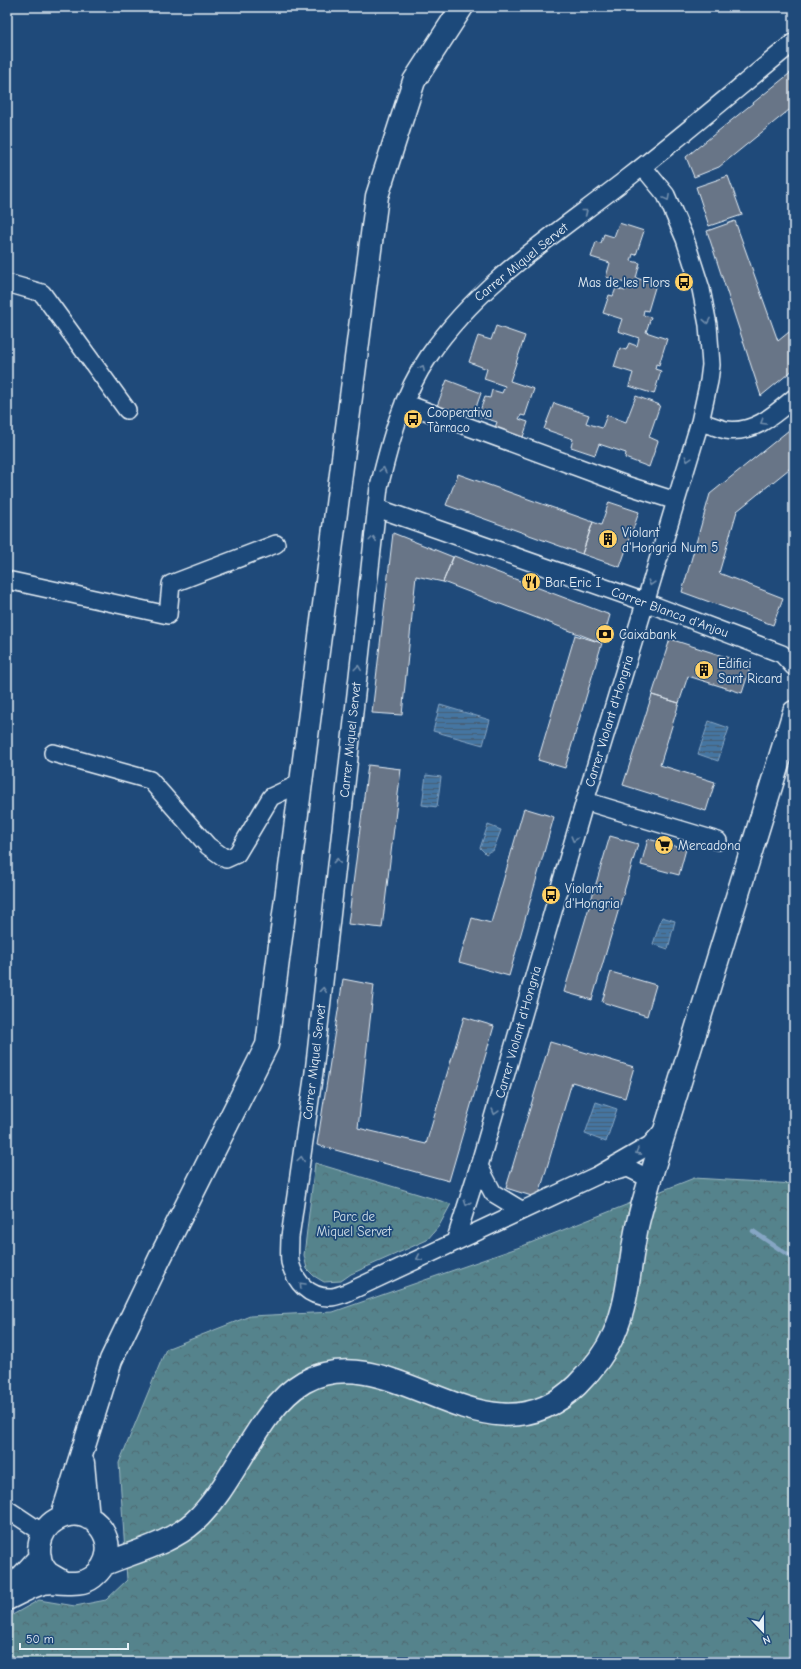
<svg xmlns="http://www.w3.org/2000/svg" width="801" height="1669" viewBox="0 0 801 1669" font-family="'Comic Neue',sans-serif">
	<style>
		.forest { fill: url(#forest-crowns); stroke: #9ebac2 }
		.water { fill: url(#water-rules); stroke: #86a6c4 }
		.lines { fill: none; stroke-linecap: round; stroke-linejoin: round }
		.stream { stroke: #86a6c4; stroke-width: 4.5 }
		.building { fill: #687487; stroke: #e8f1f8 }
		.street-casing { stroke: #e8f1f8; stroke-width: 20 }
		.secondary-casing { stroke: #e8f1f8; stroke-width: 25 }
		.street { stroke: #1f4a7a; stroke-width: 17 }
		.secondary { stroke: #1f4a7a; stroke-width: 22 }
		.oneway { stroke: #6f8dac }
		.labels { text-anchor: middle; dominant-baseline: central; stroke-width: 3.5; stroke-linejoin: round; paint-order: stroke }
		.street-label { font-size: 13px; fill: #e8f1f8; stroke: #1f4a7a }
		.poi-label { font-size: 13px; fill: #e8f1f8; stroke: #1f4a7a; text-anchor: start }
		.park-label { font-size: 13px; fill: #d2e0e8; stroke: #1f4a7a }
	</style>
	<defs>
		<pattern id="forest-crowns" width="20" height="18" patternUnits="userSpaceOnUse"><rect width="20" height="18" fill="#55838c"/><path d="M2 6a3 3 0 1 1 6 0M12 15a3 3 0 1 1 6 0" fill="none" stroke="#4f6b72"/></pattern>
		<pattern id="water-rules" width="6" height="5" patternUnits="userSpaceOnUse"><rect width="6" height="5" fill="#4574a1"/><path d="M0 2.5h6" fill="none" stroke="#465e76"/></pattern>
	</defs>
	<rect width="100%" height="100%" fill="#1f4a7a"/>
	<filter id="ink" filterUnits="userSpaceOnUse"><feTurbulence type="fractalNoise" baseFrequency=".025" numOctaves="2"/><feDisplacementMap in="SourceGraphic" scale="8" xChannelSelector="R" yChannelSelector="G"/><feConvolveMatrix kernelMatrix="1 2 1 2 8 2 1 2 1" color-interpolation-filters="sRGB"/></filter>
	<g filter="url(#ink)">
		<!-- forest -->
		<path class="forest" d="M315,1163L451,1204L439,1226L427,1240L351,1274L341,1281L324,1282L314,1276L307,1269L304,1255Z
			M694,1178L794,1184V1662H7V1618L39,1600L75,1606L106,1600L127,1580L119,1463L166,1349L250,1316L333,1312L520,1247Z"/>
		<!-- water -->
		<path class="water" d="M440,705L490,720L483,745L433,731Z
			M709,721L729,728L718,761L698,754Z
			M426,775L441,777L437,807L422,805Z
			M488,825L501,830L493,851H490L486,854L480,848Z
			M662,917L675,921L668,949L653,944Z
			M596,1102L617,1109L606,1142L585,1134Z"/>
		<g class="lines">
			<!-- stream -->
			<path class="stream" d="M753,1231L794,1259"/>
		</g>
		<!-- building -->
		<path class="building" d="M794,70V106L719,167L694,177L686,157Z
			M728,176L742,215L709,226L696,187Z
			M735,221L778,341L794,328V369L761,396L707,231Z
			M619,223L644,231L636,255L633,254L631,261L640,263L636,278L656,284L648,311L644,310L643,315L651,317L646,332L667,339L659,365L656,364L655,369L661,371L654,394L629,386L633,373L614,367L620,348L626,350L629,343L637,346L639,338L618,331L622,319L603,313L609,295L613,296L616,288L625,291L628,284L606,277L610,263L591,257L596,242L601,243L604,234L614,237Z
			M496,326L525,336L510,381L534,389L525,416L521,415L519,419L528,422L521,443L493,434L497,422L478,416L485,397L490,398L492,390L502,393L505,386L484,379L487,369L469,362L478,336L491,340Z
			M447,380L481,393L472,419L437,406Z
			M636,396L660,405L649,437L658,441L649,467L625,458L626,453L599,444L595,455L571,447L573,439L544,429L554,403L589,415L586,423L602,428L607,415L626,422Z
			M794,426V465L737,511L719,573L783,598L773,625L682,592L710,494Z
			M458,474L593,522L582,554L446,505Z
			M609,502L639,512L620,567L582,554L593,522L601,525Z
			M393,533L453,557L443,582L416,576L402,715L372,713Z
			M454,556L610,615L602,643L443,582Z
			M575,635L602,643L565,768L538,760Z
			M670,639L751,665L742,693L688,676L679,703L652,695Z
			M652,695L679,703L660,765L715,782L706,811L623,785Z
			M368,765L401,769L382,928L348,924Z
			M524,808L554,817L509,976L459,962L472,918L491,923Z
			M610,836L638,844L592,1000L564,992Z
			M648,839L686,849L679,875L641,865Z
			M611,972L656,985L647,1016L602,1002Z
			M343,979L374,985L358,1128L426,1144L464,1017L494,1026L449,1181L317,1145Z
			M550,1042L634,1067L625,1098L572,1082L538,1198L506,1188Z"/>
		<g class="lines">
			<defs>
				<path id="street" d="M7,283L42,293L127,410
					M404,403L626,485L676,501
					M700,422C708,424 717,428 726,430C754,434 775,414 794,398
					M377,508L645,602L782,654L794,667
					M7,580L168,615L171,584L276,544
					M53,753L150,780L208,846L226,859L237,854L271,797L301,783
					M585,801L718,841
					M664,1129L650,1145L598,1175L346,1293C342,1294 336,1297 331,1297C309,1298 295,1282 290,1262C289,1254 290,1245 290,1237L314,1072L379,487C390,442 402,395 429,356C480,281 559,232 629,177C685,134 739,87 794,42
					M479,1166L493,1193L521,1210
					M608,1173L628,1168L650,1179
					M455,1242L479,1166L585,801L700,422L709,381L711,365L708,325L701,289L685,239L666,195L643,167
					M7,1509L43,1533"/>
				<path id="secondary" d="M794,661V663
					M83,1463L88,1518
					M62,1516L111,1360L160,1258L267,1045L377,196L414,81L462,7
					M105,1564C134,1552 171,1543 194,1522C235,1485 258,1408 304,1382C392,1333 487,1473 577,1385C591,1371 606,1352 614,1334C628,1303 629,1269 635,1237C638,1217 645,1198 650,1179L794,712
					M7,1593L40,1557
					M7,1599C18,1594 31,1586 43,1583C59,1580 79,1588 93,1577C128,1549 94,1498 56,1520C38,1530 33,1558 48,1573C52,1576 57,1578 61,1581"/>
			</defs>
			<!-- street casing -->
			<use href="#street" class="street-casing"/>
			<!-- secondary casing -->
			<use href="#secondary" class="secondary-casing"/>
			<!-- street -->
			<use href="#street" class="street"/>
			<!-- secondary -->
			<use href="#secondary" class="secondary"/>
		</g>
		<!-- one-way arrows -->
		<defs><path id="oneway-chevron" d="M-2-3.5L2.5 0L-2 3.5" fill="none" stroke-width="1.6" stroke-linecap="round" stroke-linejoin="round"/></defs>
		<g class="oneway">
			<use href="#oneway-chevron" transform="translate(667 198) rotate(62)"/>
			<use href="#oneway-chevron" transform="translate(585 212) rotate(-38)"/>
			<use href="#oneway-chevron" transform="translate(707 321) rotate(80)"/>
			<use href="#oneway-chevron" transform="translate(422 368) rotate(-62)"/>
			<use href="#oneway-chevron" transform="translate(763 422) rotate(149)"/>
			<use href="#oneway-chevron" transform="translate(688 459) rotate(107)"/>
			<use href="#oneway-chevron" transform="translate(383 470) rotate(-77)"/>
			<use href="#oneway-chevron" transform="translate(373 539) rotate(-83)"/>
			<use href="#oneway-chevron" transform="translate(651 583) rotate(107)"/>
			<use href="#oneway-chevron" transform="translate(358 668) rotate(-83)"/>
			<use href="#oneway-chevron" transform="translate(574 839) rotate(106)"/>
			<use href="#oneway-chevron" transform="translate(337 861) rotate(-84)"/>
			<use href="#oneway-chevron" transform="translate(323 990) rotate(-84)"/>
			<use href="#oneway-chevron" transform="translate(495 1112) rotate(106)"/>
			<use href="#oneway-chevron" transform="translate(638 1152) rotate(151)"/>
			<use href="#oneway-chevron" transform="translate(301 1159) rotate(-82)"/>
			<use href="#oneway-chevron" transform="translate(467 1203) rotate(108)"/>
			<use href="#oneway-chevron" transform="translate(419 1258) rotate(155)"/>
			<use href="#oneway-chevron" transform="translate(302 1285) rotate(-133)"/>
		</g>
	</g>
	<!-- icons -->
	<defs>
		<symbol id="bus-disc" viewBox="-11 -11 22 22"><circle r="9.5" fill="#ffd166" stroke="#1f4a7a"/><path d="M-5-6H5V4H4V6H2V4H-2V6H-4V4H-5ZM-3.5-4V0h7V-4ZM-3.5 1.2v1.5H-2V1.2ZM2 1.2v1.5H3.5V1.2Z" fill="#111"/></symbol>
		<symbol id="building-disc" viewBox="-11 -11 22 22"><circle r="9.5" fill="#ffd166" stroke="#1f4a7a"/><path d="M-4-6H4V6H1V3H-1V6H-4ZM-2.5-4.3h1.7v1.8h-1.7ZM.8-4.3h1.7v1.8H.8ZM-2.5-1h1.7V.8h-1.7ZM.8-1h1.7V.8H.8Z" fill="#111"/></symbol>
		<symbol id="restaurant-disc" viewBox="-11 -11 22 22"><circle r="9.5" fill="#ffd166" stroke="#1f4a7a"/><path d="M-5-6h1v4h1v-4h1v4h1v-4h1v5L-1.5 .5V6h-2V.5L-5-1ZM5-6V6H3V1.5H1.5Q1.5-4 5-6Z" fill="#111"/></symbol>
		<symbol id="bank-disc" viewBox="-11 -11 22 22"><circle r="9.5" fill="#ffd166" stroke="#1f4a7a"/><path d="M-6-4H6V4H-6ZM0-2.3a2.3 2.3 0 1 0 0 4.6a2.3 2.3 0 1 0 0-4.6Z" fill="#111"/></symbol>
		<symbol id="supermarket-disc" viewBox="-11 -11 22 22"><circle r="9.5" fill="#ffd166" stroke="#1f4a7a"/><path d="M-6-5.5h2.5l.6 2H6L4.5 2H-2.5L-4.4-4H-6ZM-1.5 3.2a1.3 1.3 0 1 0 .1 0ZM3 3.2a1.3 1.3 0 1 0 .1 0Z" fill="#111"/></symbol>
	</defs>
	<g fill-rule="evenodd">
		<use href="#bus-disc" x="673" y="271" width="22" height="22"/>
		<use href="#bus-disc" x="402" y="408" width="22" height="22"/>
		<use href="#building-disc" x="597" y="528" width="22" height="22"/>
		<use href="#restaurant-disc" x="520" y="571" width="22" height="22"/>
		<use href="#bank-disc" x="594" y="623" width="22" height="22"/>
		<use href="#building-disc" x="693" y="659" width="22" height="22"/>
		<use href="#supermarket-disc" x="653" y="834" width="22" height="22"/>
		<use href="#bus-disc" x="540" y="884" width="22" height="22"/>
	</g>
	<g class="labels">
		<!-- street labels -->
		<g class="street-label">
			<text transform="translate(521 262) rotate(-39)">Carrer Miquel Servet</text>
			<text transform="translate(670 612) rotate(20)">Carrer Blanca d'Anjou</text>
			<text transform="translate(609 721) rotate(-73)">Carrer Violant d'Hongria</text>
			<text transform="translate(350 740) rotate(-84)">Carrer Miquel Servet</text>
			<text transform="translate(518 1032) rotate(-74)">Carrer Violant d'Hongria</text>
			<text transform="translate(314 1062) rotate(-83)">Carrer Miquel Servet</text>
		</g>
		<!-- poi labels -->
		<g class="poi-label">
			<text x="670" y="282" text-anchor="end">Mas de les Flors</text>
			<text x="427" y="412">Cooperativa<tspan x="427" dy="15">Tàrraco</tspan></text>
			<text x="622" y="532">Violant<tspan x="622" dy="15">d'Hongria Num 5</tspan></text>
			<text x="545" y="582">Bar Eric I</text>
			<text x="619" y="634">Caixabank</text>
			<text x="718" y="663">Edifici<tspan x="718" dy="15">Sant Ricard</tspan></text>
			<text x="678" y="845">Mercadona</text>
			<text x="565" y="888">Violant<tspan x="565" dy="15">d'Hongria</tspan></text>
		</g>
		<!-- park labels -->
		<g class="park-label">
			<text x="354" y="1216">Parc de<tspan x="354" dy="15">Miquel Servet</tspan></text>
		</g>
	</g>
	<!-- margin -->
	<rect width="801" height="1669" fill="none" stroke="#1f4a7a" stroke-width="24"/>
	<rect x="12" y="12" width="777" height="1645" fill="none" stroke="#e8f1f8" stroke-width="1.5" filter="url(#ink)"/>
	<!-- north arrow -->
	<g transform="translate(763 1631) rotate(158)" stroke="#1f4a7a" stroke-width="3" paint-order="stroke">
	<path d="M0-3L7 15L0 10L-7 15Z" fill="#e8f1f8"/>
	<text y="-6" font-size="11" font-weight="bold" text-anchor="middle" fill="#e8f1f8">N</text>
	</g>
	<!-- scale -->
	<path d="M20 1643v6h108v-6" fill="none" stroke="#e8f1f8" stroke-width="2"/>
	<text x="26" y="1643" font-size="12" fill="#e8f1f8" stroke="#1f4a7a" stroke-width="3" paint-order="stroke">50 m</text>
</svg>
